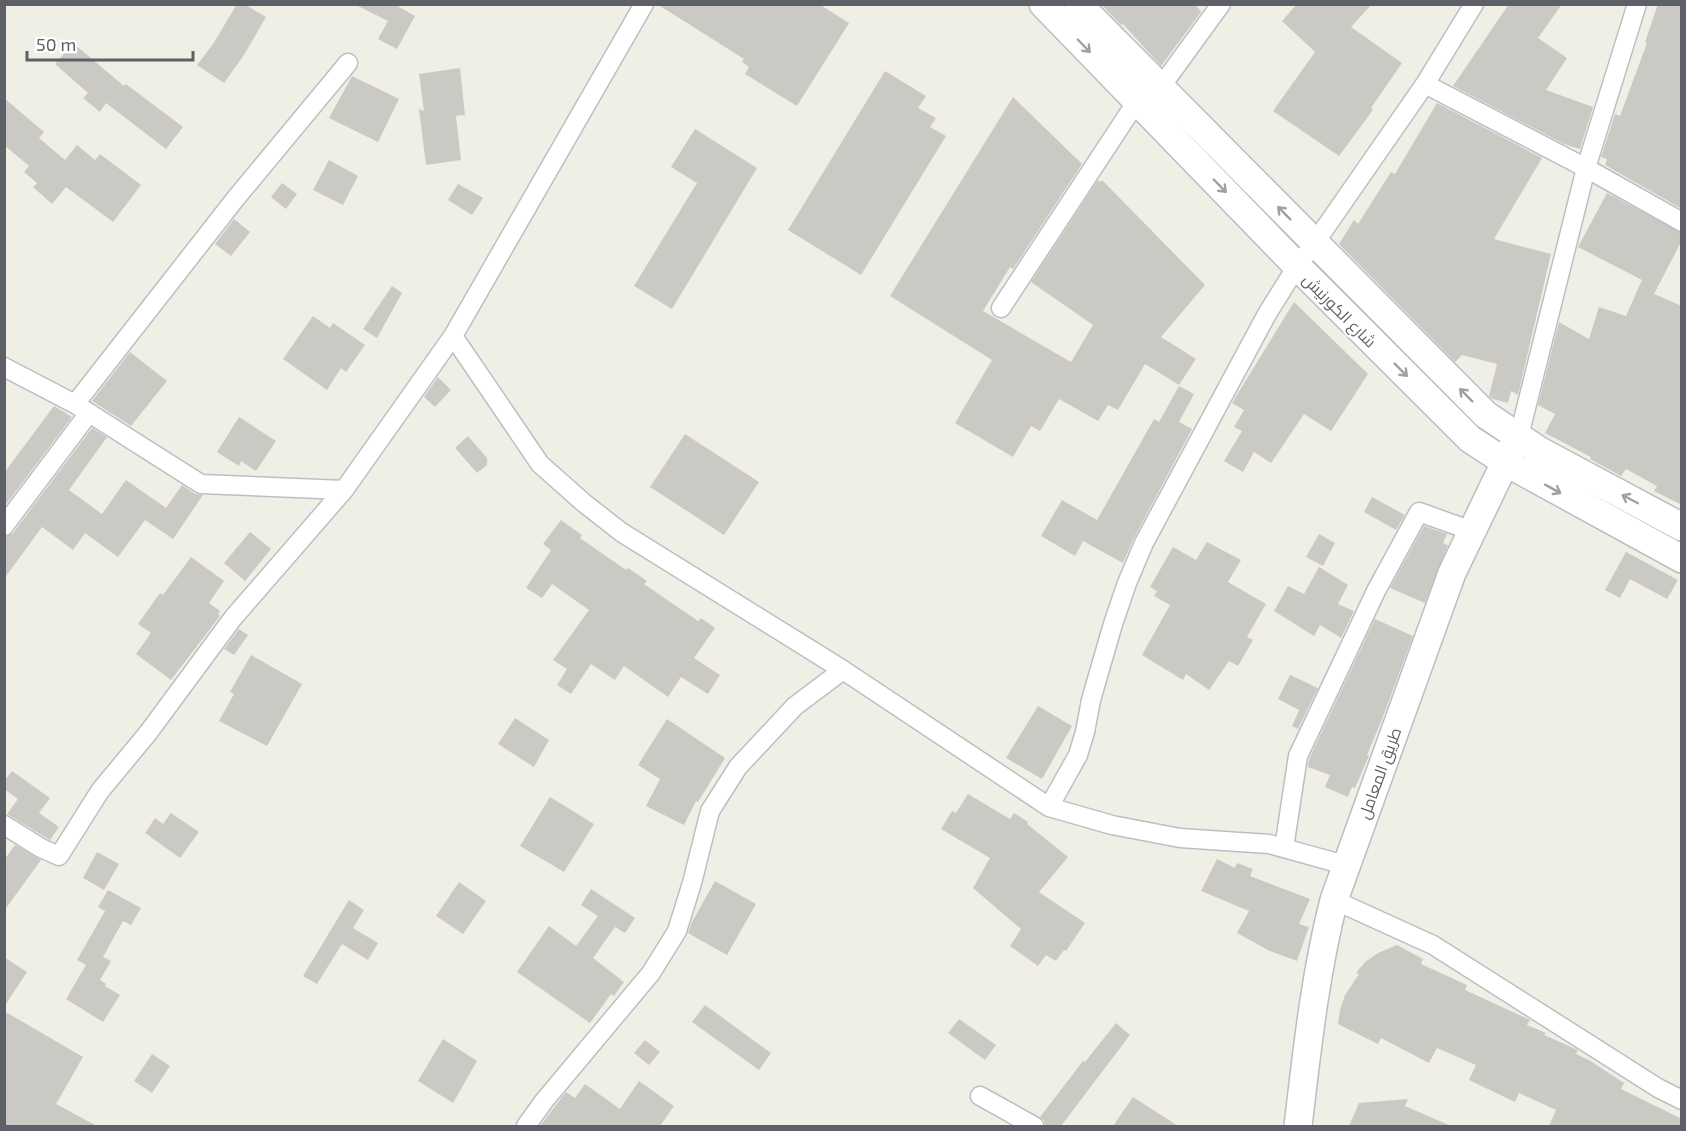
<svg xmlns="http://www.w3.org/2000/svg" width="1686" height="1131" viewBox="0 0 1686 1131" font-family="'Exo 2',Cairo,sans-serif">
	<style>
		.building { fill: #cbc9c3 }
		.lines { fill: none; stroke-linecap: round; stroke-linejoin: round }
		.minor-casing { stroke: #bdbec4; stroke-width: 21 }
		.secondary-casing { stroke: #bbbdc4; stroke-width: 30 }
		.minor { stroke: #fff; stroke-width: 18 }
		.secondary { stroke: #fff; stroke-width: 27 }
		.oneway { stroke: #9ea0a3 }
		.labels { text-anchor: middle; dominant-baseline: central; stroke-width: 4.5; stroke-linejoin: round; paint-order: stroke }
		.street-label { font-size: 16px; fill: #5d6066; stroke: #fff }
	</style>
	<rect width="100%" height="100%" fill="#f0efe6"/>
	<!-- building -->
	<path class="building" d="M237,4H244L266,17L244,55L224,83L197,65L213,44Z
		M354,4H394L415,16L397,49L378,39L388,21Z
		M657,4H819L849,23L797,106L745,74L749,67L742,62L744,59Z
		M1101,4H1195L1201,12L1161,66L1123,24L1121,25Z
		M1297,4H1372L1351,27L1402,63L1371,108L1373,110L1339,156L1273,111L1315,52L1282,21Z
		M1509,4H1562L1538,38L1567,58L1546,90L1593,107L1580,149L1564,144L1453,86Z
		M1658,4H1682V209L1605,165L1607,159L1601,157L1615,114L1620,116L1647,43L1645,42Z
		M73,43L124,86L126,84L183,127L166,149L106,103L100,112L83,98L88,93L55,64Z
		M460,68L465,115L456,116L461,160L426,165L419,109L424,111L419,74Z
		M885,71L926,96L918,108L936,118L930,127L946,136L861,275L788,230Z
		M352,76L399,99L378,142L329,118Z
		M1013,97L1082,164L1013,269L1010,267L983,311L1071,362L1093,325L1031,282L1098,180L1100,182L1102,180L1205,285L1161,337L1196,359L1179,385L1145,364L1118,410L1108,405L1098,421L1059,399L1040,431L1031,426L1013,457L955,423L992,360L890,296Z
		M4,98L44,132L39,138L65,160L77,145L95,160L100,154L141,185L113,222L66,187L52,204L33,187L37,183L24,172L29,166L4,145Z
		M1437,103L1542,158L1494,239L1551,254L1518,395L1511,391L1508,403L1493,399L1489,396L1497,364L1462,355L1455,362L1339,244L1354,220L1358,224L1391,172L1395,174Z
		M695,129L757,168L672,309L634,286L697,183L671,167Z
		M329,160L358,176L343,205L313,190Z
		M282,183L297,194L286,209L271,197Z
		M458,184L483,198L472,215L448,200Z
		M1607,193L1682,233V240L1654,294L1682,306V505L1654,491L1657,486L1626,469L1621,476L1590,459L1591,457L1545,433L1555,414L1538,405L1559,322L1589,339L1599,307L1626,316L1642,280L1578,247Z
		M234,219L250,232L231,256L215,244Z
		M392,286L402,293L377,338L363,329Z
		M1294,302L1368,374L1331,431L1304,414L1271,463L1254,452L1243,472L1224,461L1242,431L1234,427L1244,410L1232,403Z
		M313,316L330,328L333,323L365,345L346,372L341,368L327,390L283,359Z
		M130,352L167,381L131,426L92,401Z
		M438,377L451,390L435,407L424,397Z
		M1179,386L1194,394L1179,422L1192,429L1134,538L1123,563L1083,541L1075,556L1041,536L1062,500L1097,520L1154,419L1159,422Z
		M54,406L72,417L4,507V473Z
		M239,417L276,441L256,471L241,461L239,466L217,452Z
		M92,428L107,437L69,490L102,514L126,480L166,508L182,485L195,494L203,495L173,539L145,520L118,557L85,533L73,550L42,527L4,579V537L13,533Z
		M685,434L759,482L724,535L650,487Z
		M468,436L487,458V465L477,473L455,448Z
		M1372,497L1405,515L1396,530L1364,512Z
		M561,520L582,535L580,538L626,570L628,568L647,581L644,584L698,621L701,618L715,628L694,658L720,675L708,694L681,677L668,697L624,666L615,680L591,664L571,694L557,685L567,669L553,660L589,610L552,584L542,598L526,588L551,550L543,544Z
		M1424,526L1447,534L1443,543L1448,545L1425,603L1390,588Z
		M250,532L271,549L245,581L224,563Z
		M1319,534L1335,543L1323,566L1306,557Z
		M1207,542L1241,560L1228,582L1266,604L1247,637L1253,640L1238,666L1229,661L1209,690L1186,674L1183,680L1142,655L1170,605L1154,596L1157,591L1150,587L1173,547L1196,560Z
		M1626,552L1678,580L1667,599L1630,579L1620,598L1605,590Z
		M191,557L224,581L209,603L220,611L218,614L220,616L171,680L136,654L151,633L138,624L160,593L163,595Z
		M1319,567L1348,585L1338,604L1354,611L1341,638L1320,625L1314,636L1274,611L1288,586L1304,594Z
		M1375,619L1413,636L1381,722L1367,755L1369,756L1355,788L1352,787L1348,797L1325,787L1330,775L1308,767L1309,759Z
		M239,629L248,635L234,655L224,649Z
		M251,655L302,684L267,746L219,721L234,694L230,692Z
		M1290,675L1318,688L1298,729L1292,726L1299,710L1278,699Z
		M1038,706L1072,726L1042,779L1006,758Z
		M515,718L549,740L534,767L498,744Z
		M667,719L725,758L698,802L696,801L684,825L646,806L660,779L638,765Z
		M12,771L50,798L39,813L59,827L50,840L7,814L18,799L4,789V781Z
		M968,794L1010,819L1014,813L1028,822L1027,824L1068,857L1039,892L1085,923L1066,951L1064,950L1056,961L1046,955L1038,966L1010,946L1021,929L973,888L990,858L941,829L952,811L956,813Z
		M550,797L594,824L564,872L520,846Z
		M171,813L199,832L180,858L145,833L155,818L163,824Z
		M15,845L41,860L4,911V860Z
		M97,852L119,864L104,890L83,878Z
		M1217,859L1235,868L1237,863L1253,869L1250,876L1310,899L1299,924L1309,927L1297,961L1270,951L1237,933L1249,911L1201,891Z
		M715,881L756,904L727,955L688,933L692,922Z
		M459,882L486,901L463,934L436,916Z
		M591,889L635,918L625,933L615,927L593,958L624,982L614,996L611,994L590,1023L517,972L549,926L576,946L598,916L581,905Z
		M108,890L141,908L131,925L123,921L103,957L111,961L100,980L106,984L105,986L120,995L103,1022L66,999L86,965L77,960L105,911L98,907Z
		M349,900L364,910L353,928L378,943L368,960L342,944L317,984L303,976Z
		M1397,945L1423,959L1421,964L1467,985L1465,990L1528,1019L1530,1020L1527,1025L1546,1033L1544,1035L1578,1050L1576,1054L1589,1060L1624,1083L1621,1089L1682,1119V1126H1549L1556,1110L1519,1093L1515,1102L1469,1080L1476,1065L1437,1048L1429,1063L1381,1038L1378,1044L1338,1024L1340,1010L1345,995L1359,974L1356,973L1365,962L1378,953Z
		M4,957L27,972L4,1007Z
		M705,1005L771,1053L759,1070L692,1022Z
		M4,1011L83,1057L56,1104L97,1126H4Z
		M959,1019L996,1045L985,1060L948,1033Z
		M1116,1023L1130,1035L1061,1126H1045L1044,1121L1040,1117L1083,1061L1085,1062Z
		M443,1039L477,1061L453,1103L418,1081Z
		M645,1040L660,1052L649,1065L634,1053Z
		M152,1054L170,1066L152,1093L134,1081Z
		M639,1081L674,1106L660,1126H540L566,1092L575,1098L585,1084L620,1109Z
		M1133,1097L1178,1126H1113Z
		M1408,1099L1405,1106L1451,1126H1349L1359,1103Z"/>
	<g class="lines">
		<defs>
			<path id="minor" d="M644,4L453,336L540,464L584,503L621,532L843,670L1049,807L1112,825L1180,838L1269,844L1345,865
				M1425,84L1586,168L1682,222
				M1160,88L1221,4
				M1001,308L1137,101
				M4,367L75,404L201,484L344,490L453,336
				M75,404L236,198L348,63
				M1519,436L1586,168L1637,4
				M4,526L89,413
				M1049,807L1078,755L1085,732L1091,700L1113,624L1127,583L1144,543L1267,314L1297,266L1314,244L1425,84L1474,4
				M4,825L41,848L59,856L100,791L148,733L233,618L344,490
				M1284,848L1298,756L1376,591L1419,512L1472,531
				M1334,900L1433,945L1658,1088L1682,1100
				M980,1096L1034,1126
				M526,1126L544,1101L651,973L677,931L692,883L710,811L738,767L795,706L843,670"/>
			<path id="secondary" d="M1043,4L1297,266L1470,439L1505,462L1682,559
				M1078,4L1486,415L1540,451L1682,527
				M1298,1126C1307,1051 1315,974 1334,900L1452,573L1512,448"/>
		</defs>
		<!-- minor casing -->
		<use href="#minor" class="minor-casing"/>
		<!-- secondary casing -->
		<use href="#secondary" class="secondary-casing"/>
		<!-- minor -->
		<use href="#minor" class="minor"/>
		<!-- secondary -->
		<use href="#secondary" class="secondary"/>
	</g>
	<!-- one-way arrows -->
	<defs><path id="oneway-shaft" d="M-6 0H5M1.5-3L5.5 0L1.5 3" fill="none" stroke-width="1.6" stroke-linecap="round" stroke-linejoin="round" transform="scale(1.5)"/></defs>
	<g class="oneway">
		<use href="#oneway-shaft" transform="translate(1084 46) rotate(46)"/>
		<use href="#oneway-shaft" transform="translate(1220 186) rotate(46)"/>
		<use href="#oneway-shaft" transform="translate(1284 213) rotate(-135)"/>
		<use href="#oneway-shaft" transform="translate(1401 370) rotate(45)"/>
		<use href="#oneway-shaft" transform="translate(1466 395) rotate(-135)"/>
		<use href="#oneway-shaft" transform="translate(1553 489) rotate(29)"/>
		<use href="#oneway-shaft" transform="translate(1630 499) rotate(-152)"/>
	</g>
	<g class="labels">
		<!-- street labels -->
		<g class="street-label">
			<text transform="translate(1340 310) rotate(45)">شارع الكورنيش</text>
			<text transform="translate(1379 773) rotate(-70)">طريق المعامل</text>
		</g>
	</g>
	<!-- border -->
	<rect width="1686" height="1131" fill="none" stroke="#5d6066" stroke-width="12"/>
	<!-- scale -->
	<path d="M27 51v9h166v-9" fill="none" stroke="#5d6066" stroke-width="3"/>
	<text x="36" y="51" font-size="18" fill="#5d6066" stroke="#ffffff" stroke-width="4.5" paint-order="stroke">50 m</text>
</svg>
